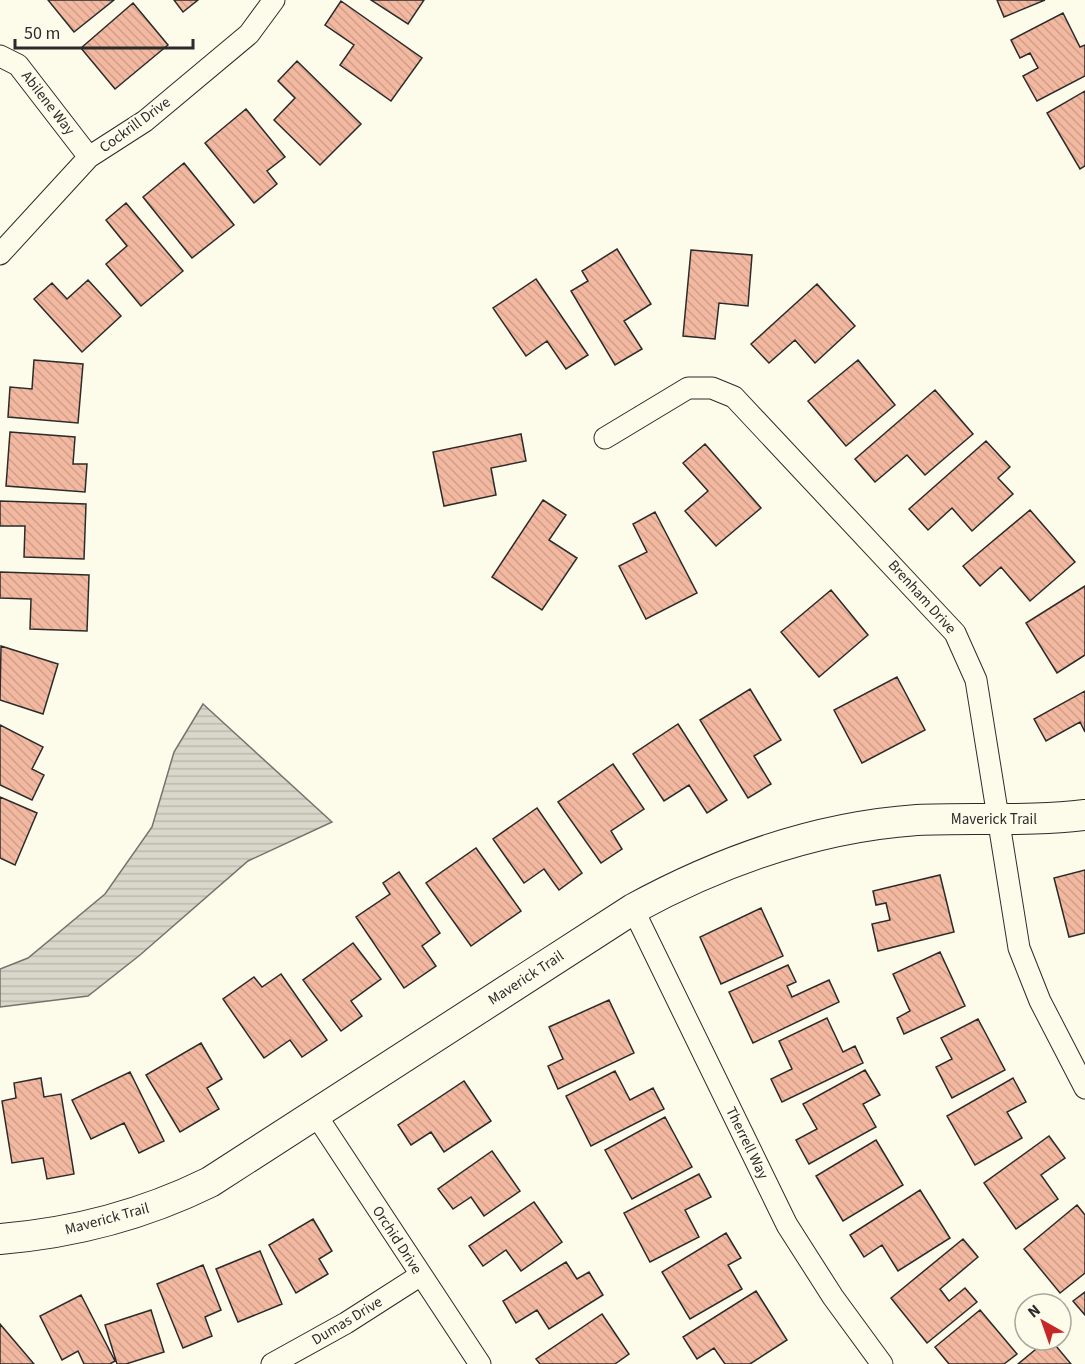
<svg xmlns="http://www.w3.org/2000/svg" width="1085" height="1364" viewBox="0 0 1085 1364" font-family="'Source Sans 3',sans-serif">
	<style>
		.water { fill: url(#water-rules); stroke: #74746e; stroke-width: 1.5 }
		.building { fill: url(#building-back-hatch); stroke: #2b2b2b; stroke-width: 1.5 }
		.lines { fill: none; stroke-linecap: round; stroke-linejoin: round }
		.street-casing { stroke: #2b2b2b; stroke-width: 23 }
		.secondary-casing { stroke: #2b2b2b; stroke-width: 32 }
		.street { stroke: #fdfbea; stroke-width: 21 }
		.secondary { stroke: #fdfbea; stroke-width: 30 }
		.labels { text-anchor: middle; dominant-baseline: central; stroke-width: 4.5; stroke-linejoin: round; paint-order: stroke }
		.street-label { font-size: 15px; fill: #2b2b2b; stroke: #fdfbea }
	</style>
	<defs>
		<pattern id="water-rules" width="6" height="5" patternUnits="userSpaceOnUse" patternTransform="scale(1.5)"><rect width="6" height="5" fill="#d8d7c9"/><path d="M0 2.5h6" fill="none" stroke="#bab9ad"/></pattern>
		<pattern id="building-back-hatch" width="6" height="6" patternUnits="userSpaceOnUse" patternTransform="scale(1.5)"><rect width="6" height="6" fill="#f2b8a0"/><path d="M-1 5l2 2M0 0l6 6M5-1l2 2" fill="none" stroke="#d09e8a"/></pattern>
	</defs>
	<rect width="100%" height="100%" fill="#fdfbea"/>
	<!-- water -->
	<path class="water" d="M203,704L332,822L248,861L140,955L88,996L0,1007V969L28,958L105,894L152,827L174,752Z"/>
	<!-- building -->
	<path class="building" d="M48,0H114L74,32Z
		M174,0H198L183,12Z
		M371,0H424L408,24Z
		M997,0H1045L1004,17Z
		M341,1L422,58L391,101L340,65L354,45L325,25Z
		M133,3L168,45L115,89L81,48Z
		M1063,13L1080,47L1085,45V76L1037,101L1023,76L1038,68L1030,53L1020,58L1011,40Z
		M297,61L361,124L320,165L274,120L295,98L278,81Z
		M1085,91V166L1080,169L1047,113Z
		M246,109L285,157L267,171L277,184L254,203L205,143Z
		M184,163L234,225L192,258L143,197Z
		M126,203L183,271L141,306L106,264L127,246L106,220Z
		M617,249L651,304L624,321L642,349L615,365L571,291L588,281L582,271Z
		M691,250L752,255L748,306L719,303L715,339L683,336Z
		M536,279L588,355L566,369L547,341L526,356L493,308Z
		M88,280L121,316L82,352L34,299L52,283L67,299Z
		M817,284L855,326L815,363L795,340L769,363L751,344Z
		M34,360L83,364L78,423L8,417L10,387L32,389Z
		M858,360L895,405L846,446L808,401Z
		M935,390L973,434L925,475L907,455L875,482L855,459Z
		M10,432L75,437L73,464H87L85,492L6,486Z
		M521,434L526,461L491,468L496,495L444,506L433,452Z
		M986,441L1010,467L998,478L1013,494L972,531L952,508L928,530L909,509Z
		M705,444L761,508L716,546L685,511L708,491L683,463Z
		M543,500L566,515L549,540L577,558L542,610L492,577Z
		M0,501L86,504L84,559L24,557L25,526H0Z
		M1030,510L1075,562L1030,601L1001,567L980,586L963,566Z
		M655,512L697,593L646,619L619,566L647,552L633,524Z
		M0,572L89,575L87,631L30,629L31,599L0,598Z
		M1085,586V655L1057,673L1026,623Z
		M831,590L868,635L819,677L781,632Z
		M1,646L58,664L43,714L0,700Z
		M897,677L925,730L862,763L834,710Z
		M750,689L781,740L754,756L771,784L748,798L700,720Z
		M1085,691V732L1080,722L1046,741L1034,719Z
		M678,724L727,800L707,813L689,785L664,801L633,754Z
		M0,725L43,747L32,769L44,775L32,800L0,785Z
		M613,764L644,809L611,831L622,849L601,863L558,802Z
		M0,797L37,813L15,865L0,858Z
		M537,808L582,873L559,890L544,869L524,883L493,839Z
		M476,848L521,911L471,946L426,883Z
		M1085,870V933L1069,937L1054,878Z
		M399,872L440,933L422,946L436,966L404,988L356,917L390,894L383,883Z
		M940,875L954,932L878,951L872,924L890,920L886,903L876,905L873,891Z
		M761,908L783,956L721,984L700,937Z
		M353,943L381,979L351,1001L362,1016L341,1031L303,980Z
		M940,952L965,1006L904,1034L897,1018L910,1011L893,974Z
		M788,965L796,982L787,986L792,997L829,980L839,1002L753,1043L729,992Z
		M281,974L327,1040L302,1057L290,1040L264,1058L223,999L254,977L262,987Z
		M609,1000L634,1053L558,1089L548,1066L563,1059L549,1027Z
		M827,1018L843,1052L855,1046L863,1063L782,1102L771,1079L792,1069L779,1041Z
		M978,1019L1005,1070L952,1098L936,1067L952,1059L941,1038Z
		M201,1043L222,1079L207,1088L219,1109L180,1132L146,1075Z
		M865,1070L880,1095L863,1104L876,1127L809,1164L796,1140L817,1129L803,1104Z
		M615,1071L630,1100L653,1088L664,1109L591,1146L566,1096Z
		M130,1072L164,1141L139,1153L124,1123L91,1139L72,1100Z
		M41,1078L44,1097L61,1094L74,1174L47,1179L43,1158L12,1163L2,1101L16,1098L14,1083Z
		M1013,1078L1026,1102L1007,1112L1022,1138L975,1165L947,1116Z
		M464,1081L491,1121L444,1152L431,1132L411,1145L398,1125Z
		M665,1117L692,1167L632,1199L605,1150Z
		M1049,1136L1065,1158L1041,1175L1058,1199L1016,1229L984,1183Z
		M876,1140L903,1185L843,1221L816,1176Z
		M492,1151L520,1191L484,1216L471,1197L453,1209L438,1189Z
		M699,1174L711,1197L685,1210L699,1237L650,1262L624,1213Z
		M920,1190L950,1238L898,1271L882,1245L864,1257L850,1235Z
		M534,1202L562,1242L521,1271L506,1250L483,1266L469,1246Z
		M1077,1205L1085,1215V1273L1060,1293L1024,1249Z
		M313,1219L332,1251L319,1259L328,1274L296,1293L269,1245Z
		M726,1233L741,1258L728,1265L742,1289L690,1319L662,1272Z
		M963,1239L978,1257L940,1289L949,1301L965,1288L977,1302L927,1343L891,1298Z
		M260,1251L282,1304L238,1322L216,1269Z
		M566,1262L577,1279L589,1272L603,1295L549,1329L537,1310L516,1323L503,1301Z
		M203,1265L221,1310L205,1317L212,1336L183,1348L157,1284Z
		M756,1291L787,1340L750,1364H725L714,1348L697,1359L683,1337Z
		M1085,1292V1315L1073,1301Z
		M81,1295L115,1361L110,1364H84L78,1351L62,1360L40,1316Z
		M151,1310L164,1352L126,1364H117L105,1325Z
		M980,1310L1017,1354L1004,1364H949L935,1347Z
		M602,1314L629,1354L615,1364H540L536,1359Z
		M0,1324L34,1364H0Z
		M1047,1340H1051L1071,1364H1018Z"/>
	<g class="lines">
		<defs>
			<path id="street" d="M0,56L18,65L89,157
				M0,254L89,157L145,121L249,34L274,0
				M605,438L688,388H712L734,397L955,633L976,680L1019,948L1040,1001L1085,1088
				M633,909L787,1225L833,1297L882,1364
				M316,1115L480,1364
				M272,1364L346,1323L421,1275"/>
			<path id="secondary" d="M0,1239C74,1233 143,1215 210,1182L633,909C721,861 816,827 917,820C973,817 1029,822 1085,815"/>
		</defs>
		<!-- street casing -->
		<use href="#street" class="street-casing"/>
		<!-- secondary casing -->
		<use href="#secondary" class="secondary-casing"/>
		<!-- street -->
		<use href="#street" class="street"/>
		<!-- secondary -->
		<use href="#secondary" class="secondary"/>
	</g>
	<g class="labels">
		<!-- street labels -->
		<g class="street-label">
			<text transform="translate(48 103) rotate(52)">Abilene Way</text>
			<text transform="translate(135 125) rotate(-36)">Cockrill Drive</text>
			<text transform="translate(922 597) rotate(48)">Brenham Drive</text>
			<text x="994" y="819">Maverick Trail</text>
			<text transform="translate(526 978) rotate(-33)">Maverick Trail</text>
			<text transform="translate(747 1143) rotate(64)">Therrell Way</text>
			<text transform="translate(107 1219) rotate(-15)">Maverick Trail</text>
			<text transform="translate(397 1240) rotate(57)">Orchid Drive</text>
			<text transform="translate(347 1321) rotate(-31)">Dumas Drive</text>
		</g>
	</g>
	<!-- north arrow -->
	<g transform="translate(1043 1322) rotate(320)"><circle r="28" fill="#fdfbea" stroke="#a9a89e" stroke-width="1.5"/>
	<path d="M0-4.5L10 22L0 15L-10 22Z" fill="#c62828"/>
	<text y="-9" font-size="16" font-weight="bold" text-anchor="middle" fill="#2b2b2b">N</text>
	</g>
	<!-- scale -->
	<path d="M15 39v9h178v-9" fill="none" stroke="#2b2b2b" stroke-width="3"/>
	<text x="24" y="39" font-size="18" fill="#2b2b2b" stroke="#fdfbea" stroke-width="4.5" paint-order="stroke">50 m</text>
</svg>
